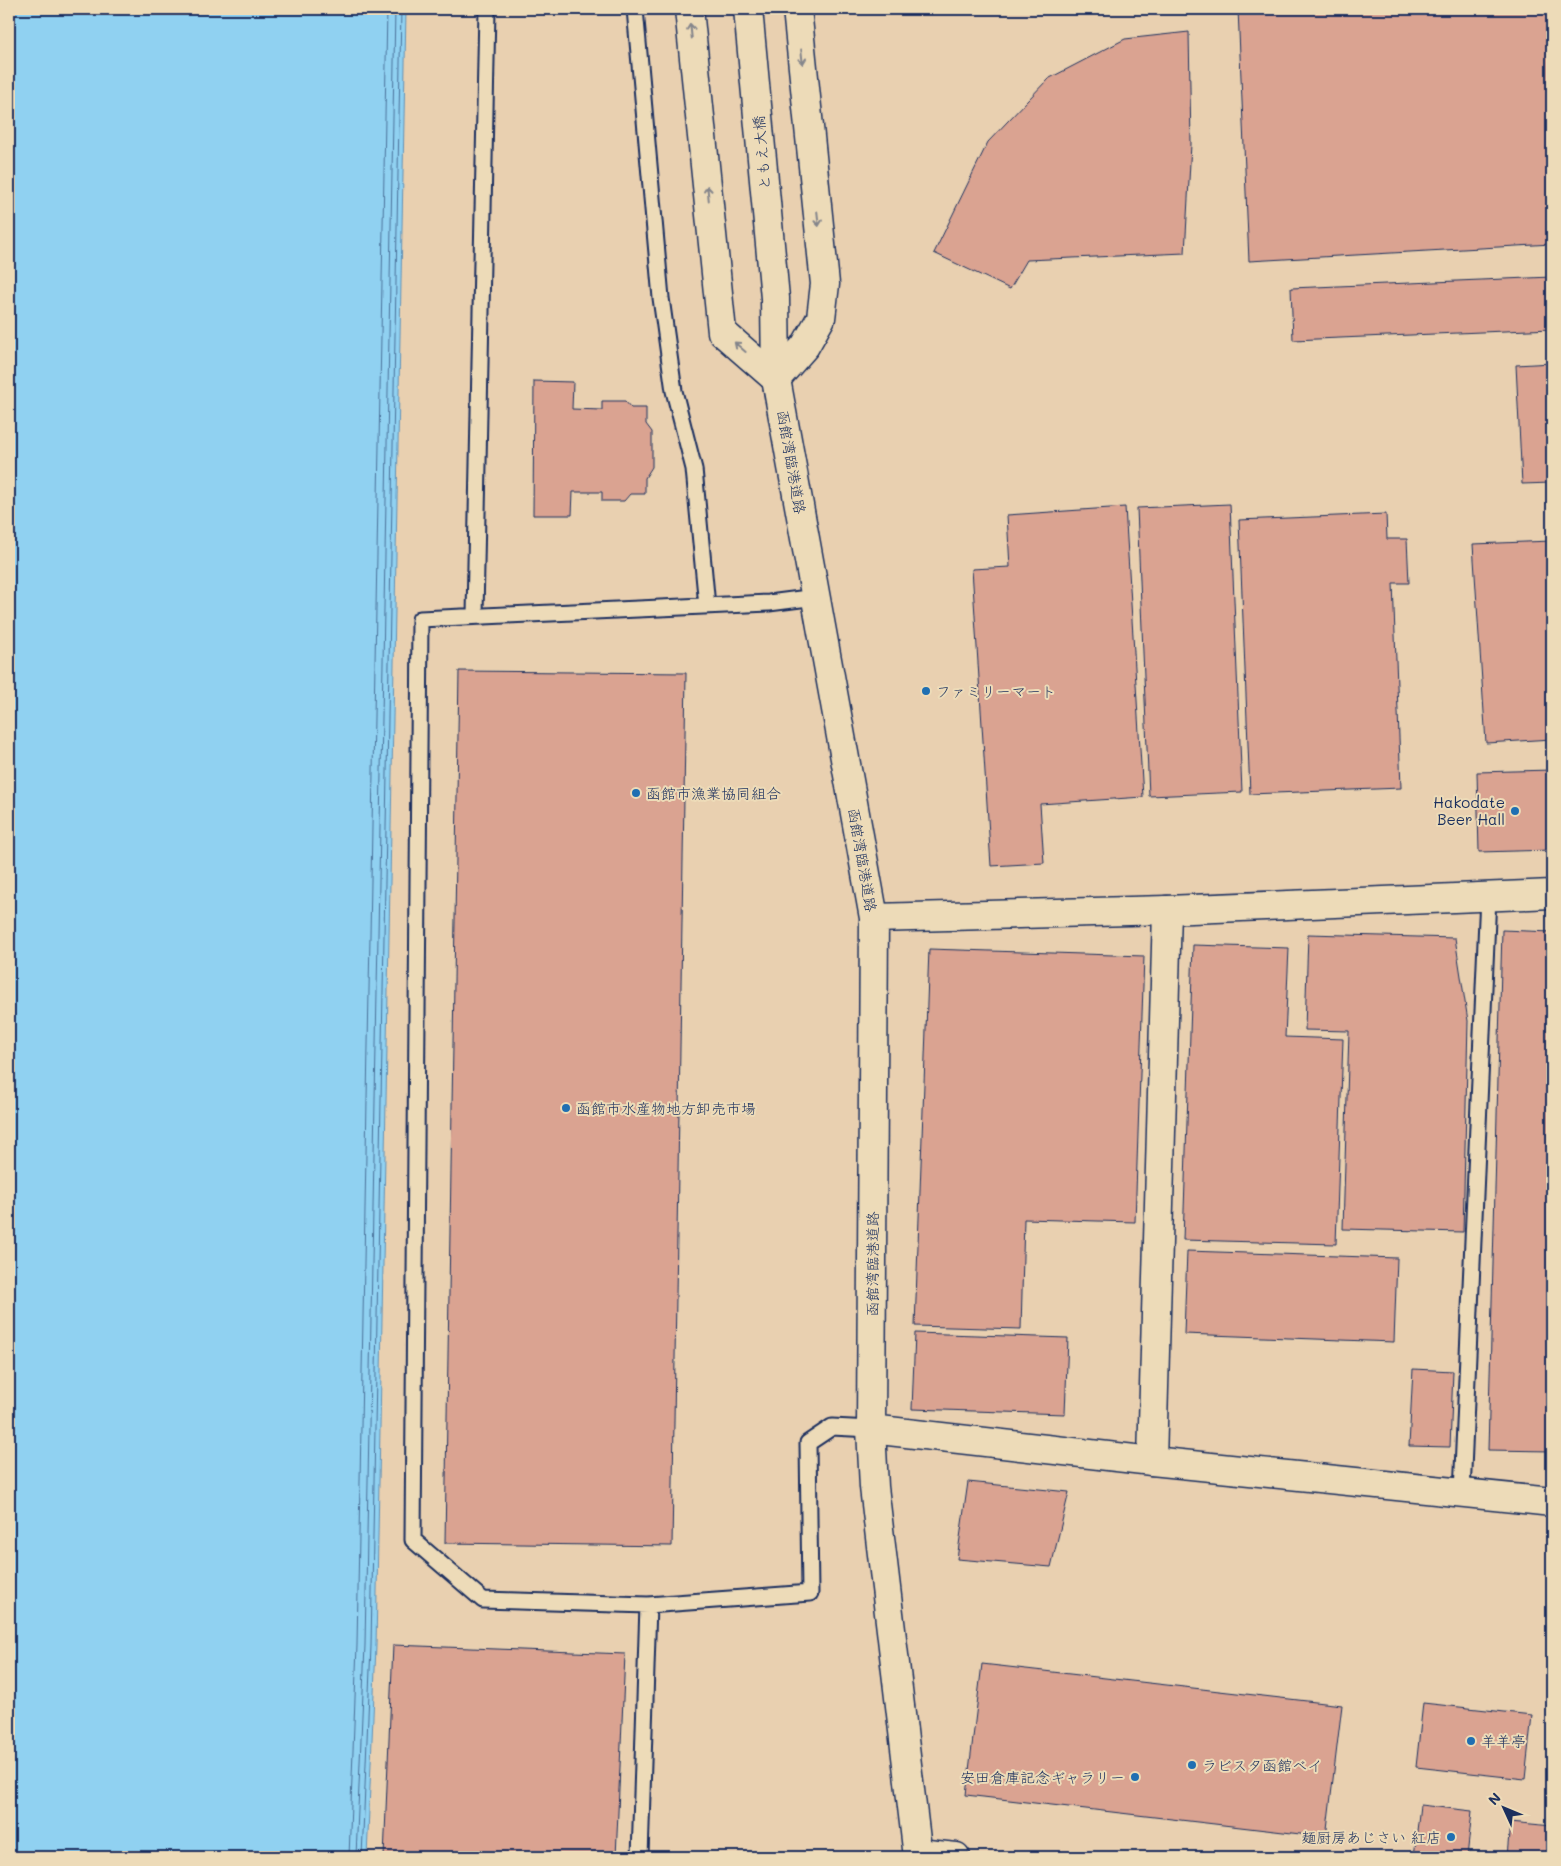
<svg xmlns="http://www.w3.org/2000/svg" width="1561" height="1866" viewBox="0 0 1561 1866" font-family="Mali,'Klee One',sans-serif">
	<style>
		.water { fill: #90d1f1; stroke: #6190b6 }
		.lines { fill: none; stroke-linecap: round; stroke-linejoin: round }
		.shore { stroke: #4a7099; stroke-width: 1 }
		.building { fill: #daa391; stroke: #1b2f5e }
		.lane-casing { stroke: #1b2f5e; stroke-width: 19 }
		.street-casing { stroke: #1b2f5e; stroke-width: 31 }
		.secondary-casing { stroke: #1b2f5e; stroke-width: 31 }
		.lane { stroke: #eddbb8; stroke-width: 15 }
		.street { stroke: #eddbb8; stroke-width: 28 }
		.secondary { stroke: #eddbb8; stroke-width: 28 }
		.oneway { stroke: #84858b }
		.poi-dot { fill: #1f6fb2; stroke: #eddbb8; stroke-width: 2 }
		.labels { text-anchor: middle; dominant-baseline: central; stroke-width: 4; stroke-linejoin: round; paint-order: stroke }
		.street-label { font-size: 15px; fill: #1b2f5e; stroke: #eddbb8 }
		.poi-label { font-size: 15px; fill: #1b2f5e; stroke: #eddbb8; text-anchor: start }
	</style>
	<rect width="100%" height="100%" fill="#e9d0b0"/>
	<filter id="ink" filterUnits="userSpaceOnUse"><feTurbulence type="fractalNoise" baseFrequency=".02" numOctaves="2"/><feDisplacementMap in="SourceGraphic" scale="10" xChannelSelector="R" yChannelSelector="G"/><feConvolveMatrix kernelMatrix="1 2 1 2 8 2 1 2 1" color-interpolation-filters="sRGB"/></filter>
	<g filter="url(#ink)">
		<!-- water -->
		<path class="water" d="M9,9H406L376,1646L367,1857H9Z"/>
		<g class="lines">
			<!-- shore -->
			<path class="shore" d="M349,1857L357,1645L387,9
				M356,1857L365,1645L395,9
				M362,1857L371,1646L401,9"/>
		</g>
		<!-- building -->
		<path class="building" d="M1238,9H1552V244L1249,261Z
			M1189,32L1191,144L1185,253L1027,260L1010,289L934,253L988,142L1048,79L1125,39Z
			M1552,277V329L1293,340L1291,288Z
			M1552,363V483L1522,484L1516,365Z
			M534,381L573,382L572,409L602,410V401H625L631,408H646V424L652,432V467L645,478V494H630L624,501H602V492H573L572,515H533Z
			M1230,504L1242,792L1149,796L1137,508Z
			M1125,507L1143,797L1040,804L1044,863L991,866L972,569L1010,567L1007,515Z
			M1386,514L1387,539H1407L1409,583H1393L1401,788L1250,794L1239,520Z
			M1552,541V739L1486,743L1473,544Z
			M459,671L686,673L672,1546L445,1543Z
			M1552,770V850L1479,852L1477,772Z
			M1502,930L1552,932V1451L1488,1450Z
			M1308,934L1455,938L1468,1021L1463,1232L1343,1229L1349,1031L1305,1030Z
			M1193,945L1289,948L1285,1037L1343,1039L1336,1244L1183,1240Z
			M929,949L1144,956L1135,1222L1024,1219L1021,1329L915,1326Z
			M1187,1251L1397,1258L1394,1342L1184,1334Z
			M915,1333L1068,1338L1065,1414L912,1409Z
			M1413,1369L1453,1371L1450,1447L1409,1446Z
			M968,1482L1069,1492L1051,1567L957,1559Z
			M393,1645L625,1654L616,1857H384Z
			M982,1664L1342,1705L1326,1837L966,1795Z
			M1423,1703L1532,1715L1525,1779L1416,1767Z
			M1420,1805L1472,1811L1467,1857H1414Z
			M1510,1822L1552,1826V1857H1507Z"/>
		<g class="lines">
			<defs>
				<path id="lane" d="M635,9L661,298L674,391L694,469L707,606
					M475,615L487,9
					M1462,1493L1488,896
					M648,1605L483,1600L413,1540L420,619L769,603L816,597
					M640,1857L648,1605L810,1593L808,1443L832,1427L871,1429"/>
				<path id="street" d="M689,9L722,332L776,379L805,346L821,318L825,284L797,9
					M871,1429L874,1487L918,1857
					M1152,1461L1167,910
					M918,1853L956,1857"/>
				<path id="secondary" d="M748,9L775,298L776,379L874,918L871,1429L1152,1461L1552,1502
					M874,918L1167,910L1552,894"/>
			</defs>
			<!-- lane casing -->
			<use href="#lane" class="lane-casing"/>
			<!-- street casing -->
			<use href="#street" class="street-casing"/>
			<!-- secondary casing -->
			<use href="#secondary" class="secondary-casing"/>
			<!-- lane -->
			<use href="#lane" class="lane"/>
			<!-- street -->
			<use href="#street" class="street"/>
			<!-- secondary -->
			<use href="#secondary" class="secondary"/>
		</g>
		<!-- one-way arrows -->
		<defs><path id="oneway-shaft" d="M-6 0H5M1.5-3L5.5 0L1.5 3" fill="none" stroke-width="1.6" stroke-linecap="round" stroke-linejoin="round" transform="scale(1.25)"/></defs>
		<g class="oneway">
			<use href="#oneway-shaft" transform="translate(691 31) rotate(-96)"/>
			<use href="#oneway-shaft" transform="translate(802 57) rotate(84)"/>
			<use href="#oneway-shaft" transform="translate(708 193) rotate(-96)"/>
			<use href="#oneway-shaft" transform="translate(818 219) rotate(84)"/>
			<use href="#oneway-shaft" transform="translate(740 347) rotate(-139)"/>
		</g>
	</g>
	<!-- markers -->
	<g class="poi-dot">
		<circle cx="926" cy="691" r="5"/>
		<circle cx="636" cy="793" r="5"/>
		<circle cx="1515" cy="811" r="5"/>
		<circle cx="566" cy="1108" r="5"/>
		<circle cx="1471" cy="1741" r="5"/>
		<circle cx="1192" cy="1765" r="5"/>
		<circle cx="1135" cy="1777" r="5"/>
		<circle cx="1451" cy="1837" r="5"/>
	</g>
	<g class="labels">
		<!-- street labels -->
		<g class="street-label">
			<text transform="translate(761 153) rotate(-95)">ともえ大橋</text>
			<text transform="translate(792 462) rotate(80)">函館湾臨港道路</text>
			<text transform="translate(863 860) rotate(80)">函館湾臨港道路</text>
			<text transform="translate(872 1264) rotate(-90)">函館湾臨港道路</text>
		</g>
		<!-- poi labels -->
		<g class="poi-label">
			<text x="936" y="691">ファミリーマート</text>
			<text x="646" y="793">函館市漁業協同組合</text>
			<text x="1505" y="802" text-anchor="end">Hakodate<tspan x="1505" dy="17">Beer Hall</tspan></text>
			<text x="576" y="1108">函館市水産物地方卸売市場</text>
			<text x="1481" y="1741">羊羊亭</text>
			<text x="1202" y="1765">ラビスタ函館ベイ</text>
			<text x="1125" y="1777" text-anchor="end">安田倉庫記念ギャラリー</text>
			<text x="1441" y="1837" text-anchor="end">麺厨房あじさい 紅店</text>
		</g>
	</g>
	<!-- margin -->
	<rect width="1561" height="1866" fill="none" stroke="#eddbb8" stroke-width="30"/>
	<rect x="15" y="15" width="1531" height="1836" fill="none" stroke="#1b2f5e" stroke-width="2" filter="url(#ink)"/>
	<!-- north arrow -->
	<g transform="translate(1504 1808) rotate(314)" stroke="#eddbb8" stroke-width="4" paint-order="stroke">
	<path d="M0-4L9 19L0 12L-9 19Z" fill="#1b2f5e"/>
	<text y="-8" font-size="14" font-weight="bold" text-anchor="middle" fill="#1b2f5e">N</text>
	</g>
</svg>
